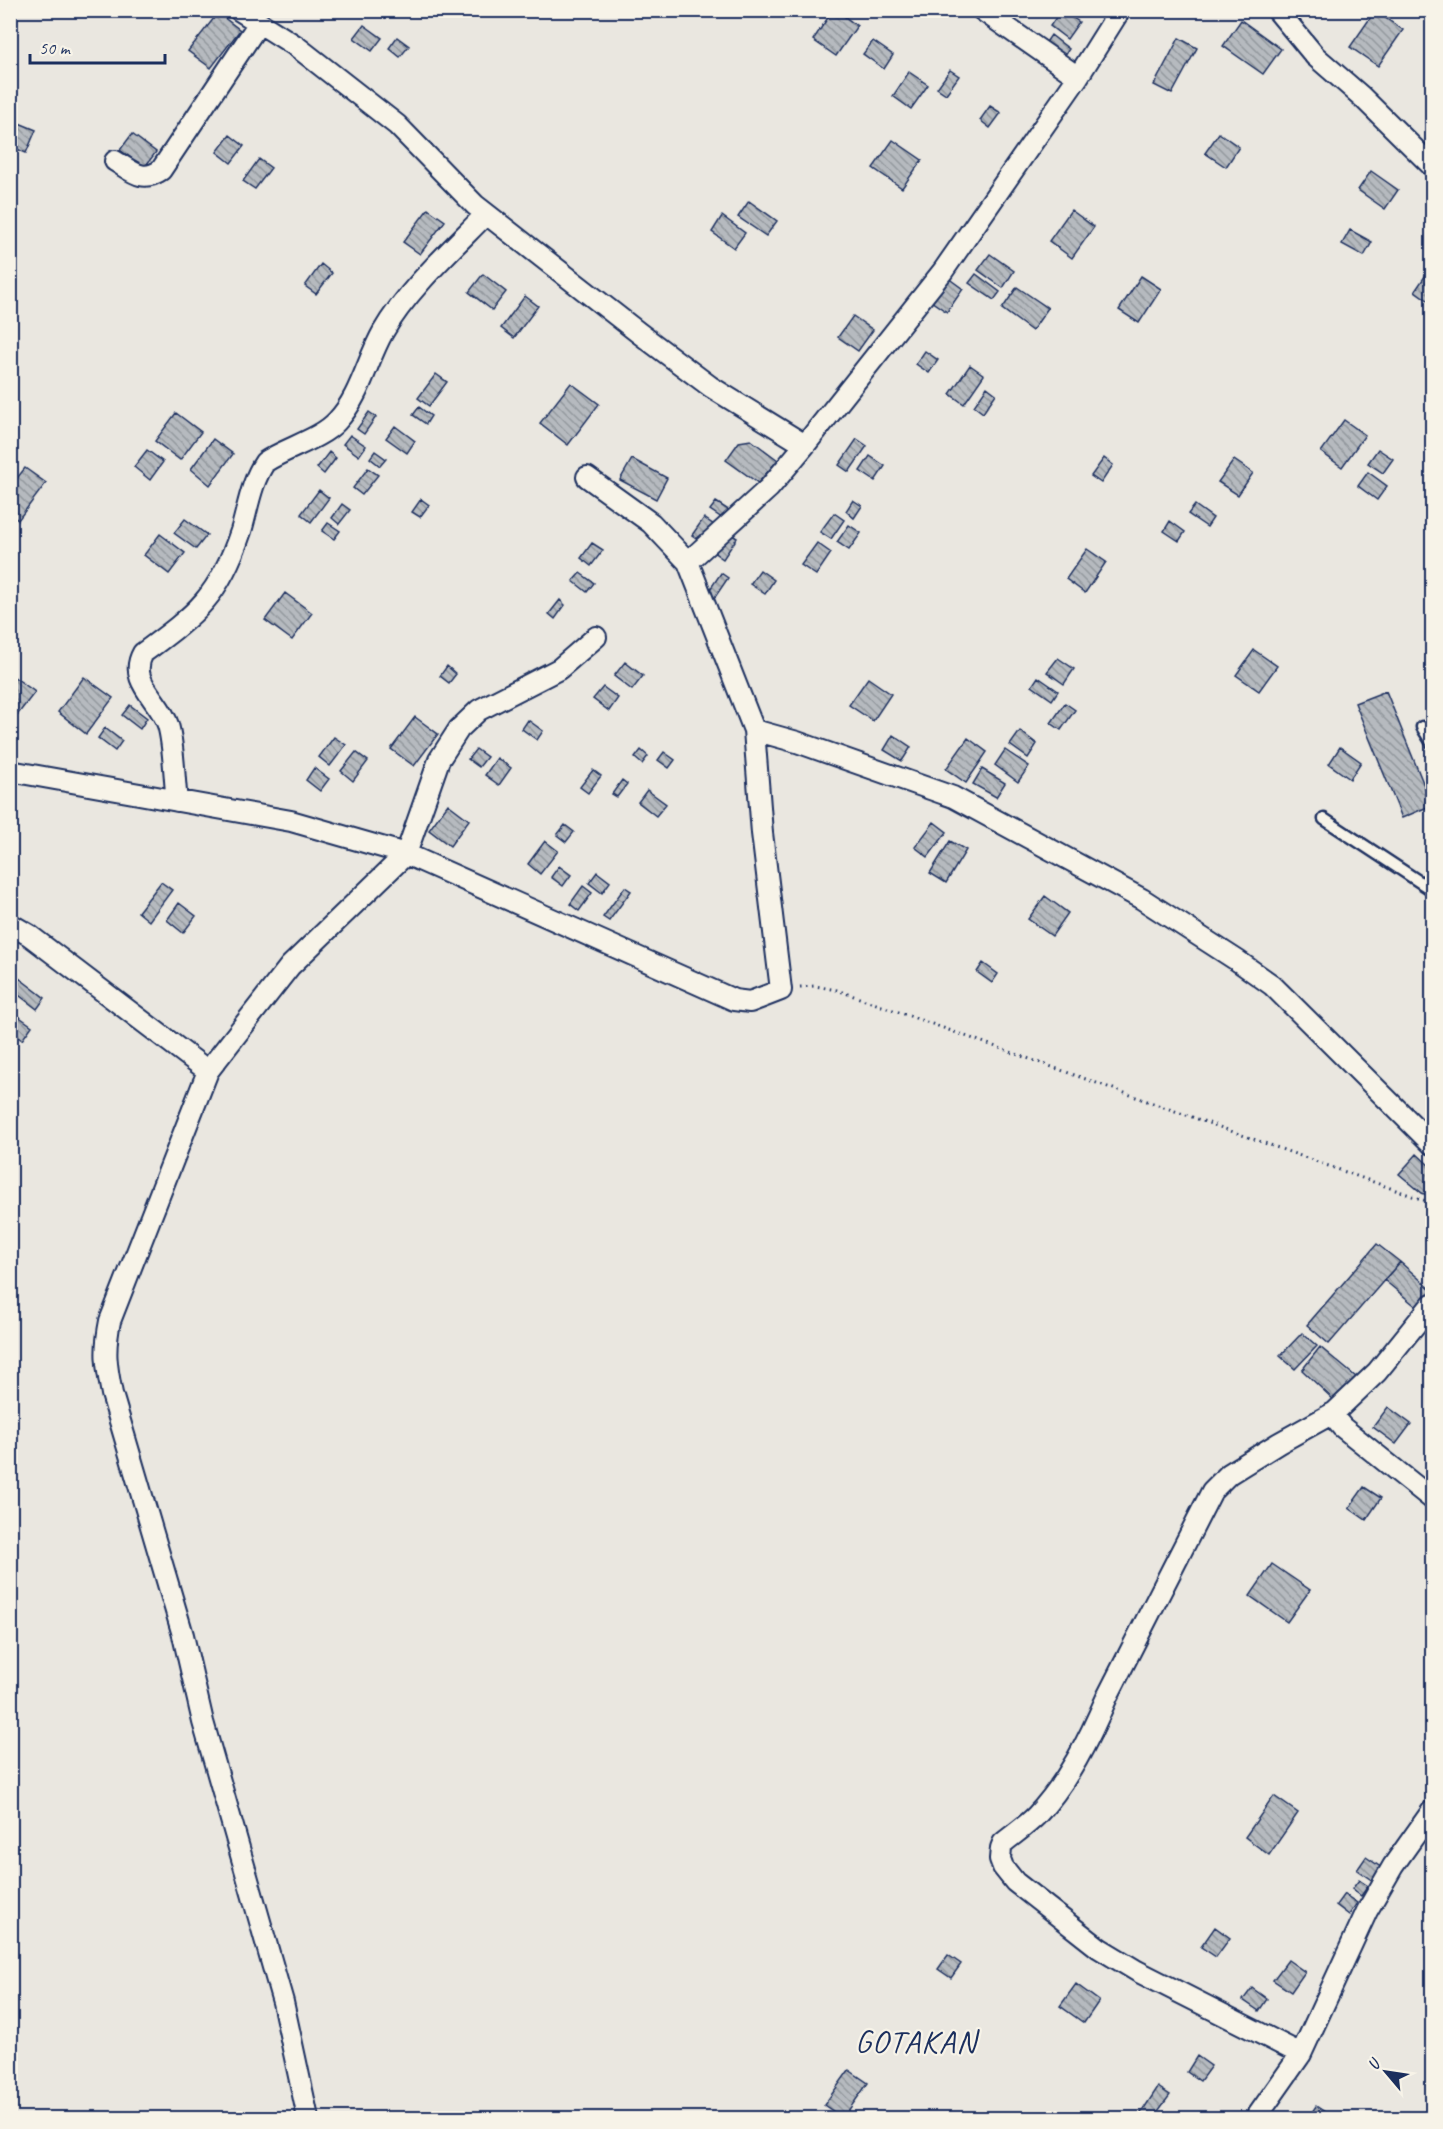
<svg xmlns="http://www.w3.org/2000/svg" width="1443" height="2129" viewBox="0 0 1443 2129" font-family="Caveat,sans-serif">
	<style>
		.building { fill: url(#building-back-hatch); stroke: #1b2f5e; stroke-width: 1.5 }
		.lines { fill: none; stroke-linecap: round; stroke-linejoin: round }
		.service-casing { stroke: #1b2f5e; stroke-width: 15 }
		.minor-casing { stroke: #1b2f5e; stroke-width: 24 }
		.path { stroke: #1b2f5e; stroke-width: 3; stroke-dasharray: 1.5 4.5; stroke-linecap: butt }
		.service { stroke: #f7f3e8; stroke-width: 10 }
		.minor { stroke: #f7f3e8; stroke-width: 20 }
		.labels { text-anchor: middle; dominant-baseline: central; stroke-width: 4.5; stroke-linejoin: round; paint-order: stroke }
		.quarter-label { font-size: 32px; letter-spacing: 1.5px; fill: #1b2f5e; stroke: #f7f3e8 }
	</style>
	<defs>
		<pattern id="building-back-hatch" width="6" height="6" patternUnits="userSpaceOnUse" patternTransform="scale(1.5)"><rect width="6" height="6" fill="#b6babf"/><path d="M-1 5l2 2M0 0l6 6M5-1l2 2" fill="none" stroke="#93989e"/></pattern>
	</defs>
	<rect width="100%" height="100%" fill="#eae7e0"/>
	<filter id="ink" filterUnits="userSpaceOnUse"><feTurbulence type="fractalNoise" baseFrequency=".0167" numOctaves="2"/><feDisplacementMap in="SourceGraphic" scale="12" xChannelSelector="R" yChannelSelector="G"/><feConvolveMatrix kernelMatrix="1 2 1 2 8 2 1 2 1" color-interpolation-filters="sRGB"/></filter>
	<g filter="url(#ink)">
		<!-- building -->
		<path class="building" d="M833,10H836L857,26L836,56L813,40Z
			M1061,10L1079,22L1067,39L1050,26Z
			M1375,11L1403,30L1378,66L1350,47Z
			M218,13L240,30L211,68L188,51Z
			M1241,20L1281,49L1263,74L1223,46Z
			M364,25L382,38L372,51L354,38Z
			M1051,35L1069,49L1061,61L1042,48Z
			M397,37L409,46L400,57L389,48Z
			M1179,38L1197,48L1172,94L1154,85Z
			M873,41L893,55L884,69L863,54Z
			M950,70L959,76L946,94L937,88Z
			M909,72L928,85L911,109L893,96Z
			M990,106L1001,113L990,128L980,120Z
			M19,123L36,130L26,153L10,146Z
			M1219,133L1239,147L1226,167L1205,153Z
			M132,134L156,152L144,168L120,150Z
			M230,135L244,146L231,163L217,152Z
			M893,140L922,160L902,188L873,168Z
			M259,159L271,168L255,189L243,181Z
			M1371,171L1398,190L1385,209L1358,190Z
			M749,201L777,221L766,236L738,217Z
			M428,209L445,221L420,254L403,242Z
			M1071,210L1094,227L1072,258L1049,241Z
			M722,216L745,233L734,248L712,232Z
			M1350,230L1372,242L1364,256L1342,244Z
			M990,254L1014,271L1003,288L978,270Z
			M321,264L332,273L316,294L305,286Z
			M1432,266V303L1415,291Z
			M483,274L506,292L492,310L469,292Z
			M976,274L1000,292L994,300L969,283Z
			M944,275L963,289L947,312L928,299Z
			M1141,276L1161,289L1139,323L1119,310Z
			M1017,287L1048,308L1032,331L1002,309Z
			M525,296L538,306L514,338L501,328Z
			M853,316L873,330L858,351L838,337Z
			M925,351L938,360L929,373L916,364Z
			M970,365L984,375L964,404L950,394Z
			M436,374L447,382L429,406L418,398Z
			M571,383L599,404L568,445L540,423Z
			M987,387L996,394L983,413L974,406Z
			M419,407L431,416L426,424L413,415Z
			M369,412L376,417L364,434L357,429Z
			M176,413L201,432L180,460L155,441Z
			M1344,420L1365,435L1342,467L1321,452Z
			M395,426L415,441L407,453L386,438Z
			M350,435L366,446L359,456L343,444Z
			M213,439L233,454L210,485L191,469Z
			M857,439L867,446L849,472L839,465Z
			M751,440L778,460L758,483L726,460L739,442Z
			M1378,449L1393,459L1383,473L1368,463Z
			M147,450L163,462L150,480L134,467Z
			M375,451L386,459L380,466L370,458Z
			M329,452L336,458L324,474L317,468Z
			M870,456L885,466L875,481L860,471Z
			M1104,458L1113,465L1101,483L1091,476Z
			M632,459L667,478L656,499L620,480Z
			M1234,460L1253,473L1238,495L1218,482Z
			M25,468L46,483L18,520L10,514V487Z
			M368,468L378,475L362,495L353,488Z
			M1368,472L1387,486L1377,500L1358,486Z
			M319,490L329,498L311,522L301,514Z
			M421,499L429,505L420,517L412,512Z
			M853,500L862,506L854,518L846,511Z
			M716,502L730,511L725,520L710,510Z
			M342,504L350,510L339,524L332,518Z
			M1195,505L1213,518L1207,527L1188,514Z
			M834,513L844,520L831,539L820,532Z
			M704,518L714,525L702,542L692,535Z
			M185,519L207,535L196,549L174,533Z
			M1170,521L1185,532L1179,541L1164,531Z
			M328,523L340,531L334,539L322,531Z
			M849,525L861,533L849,550L837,542Z
			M723,529L737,538L723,559L709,549Z
			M160,534L185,553L169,574L144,555Z
			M592,543L603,550L591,566L581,558Z
			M817,543L831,553L816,575L801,565Z
			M1087,549L1106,562L1085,593L1066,579Z
			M760,570L774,580L765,594L750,584Z
			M580,573L594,583L587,592L573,581Z
			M721,573L728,578L711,603L704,598Z
			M285,593L312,613L292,640L265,620Z
			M560,600L565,605L555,619L549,614Z
			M1254,650L1277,666L1259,691L1236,675Z
			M1058,658L1074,669L1064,684L1047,672Z
			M625,662L643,676L632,690L614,676Z
			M447,666L456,674L449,683L440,676Z
			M10,674L35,692L18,714L10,709Z
			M84,677L113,698L86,734L58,712Z
			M1038,677L1058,691L1052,700L1032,686Z
			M868,678L891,694L873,721L849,705Z
			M603,687L618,698L609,711L593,699Z
			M1386,691L1432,805L1402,818L1355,703Z
			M1065,703L1075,710L1061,730L1051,723Z
			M130,705L147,718L140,729L122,715Z
			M415,717L438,734L414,766L391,749Z
			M528,720L543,731L537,740L522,729Z
			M105,728L122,741L115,751L98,738Z
			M1020,731L1037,744L1028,758L1010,745Z
			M893,735L911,747L902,761L884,750Z
			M334,737L346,745L330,766L319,757Z
			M968,738L987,752L966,783L946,769Z
			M1340,747L1361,762L1350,779L1329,764Z
			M476,749L487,757L479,767L468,759Z
			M641,750L648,756L642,764L635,758Z
			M1005,750L1029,766L1018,782L995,765Z
			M356,752L368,761L353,781L341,771Z
			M664,752L675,760L669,768L658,760Z
			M497,758L511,768L499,785L485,775Z
			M314,768L329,779L320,791L306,780Z
			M982,769L1005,783L996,797L973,784Z
			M593,770L601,776L588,793L580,787Z
			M622,780L627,784L617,797L612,794Z
			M647,790L666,804L656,816L638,802Z
			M448,804L469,820L450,846L429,830Z
			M934,822L947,832L928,857L915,847Z
			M565,825L574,832L566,842L557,835Z
			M545,841L558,851L540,874L528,864Z
			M950,841L966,850L946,883L930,873Z
			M559,866L571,875L563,886L551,877Z
			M597,872L610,882L602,893L589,883Z
			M161,882L172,890L149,921L138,912Z
			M583,886L592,893L579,911L570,904Z
			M625,887L631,891L609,921L603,917Z
			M1045,896L1068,913L1052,936L1028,919Z
			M179,903L196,916L183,933L167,920Z
			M983,963L998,974L992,983L977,972Z
			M19,978L45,998L37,1009L11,989Z
			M14,1013L32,1026L22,1040L10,1031V1017Z
			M1417,1154L1432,1168V1197L1422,1193L1399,1174Z
			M1377,1244L1400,1262L1329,1344L1307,1325Z
			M1400,1262L1432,1290V1302L1424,1313L1384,1280Z
			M1302,1333L1317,1346L1295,1369L1280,1356Z
			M1320,1347L1356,1377L1336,1402L1302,1370Z
			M1388,1407L1411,1424L1396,1444L1373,1427Z
			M1364,1487L1381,1498L1366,1520L1349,1508Z
			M1272,1564L1310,1590L1287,1622L1250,1596Z
			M1274,1796L1298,1813L1269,1855L1245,1837Z
			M1366,1857L1382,1868L1373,1881L1357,1870Z
			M1359,1880L1368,1886L1361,1896L1352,1889Z
			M1344,1894L1357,1903L1349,1915L1336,1905Z
			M1215,1927L1230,1938L1216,1957L1201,1947Z
			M948,1955L961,1964L951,1978L938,1969Z
			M1288,1960L1305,1972L1291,1992L1273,1980Z
			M1076,1984L1099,2001L1084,2023L1060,2006Z
			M1252,1988L1267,1999L1259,2011L1243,2000Z
			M1197,2056L1211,2066L1200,2081L1187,2072Z
			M849,2070L868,2083L843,2118L824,2105Z
			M1158,2087L1170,2095L1153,2118H1142L1139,2116Z
			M1316,2106L1334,2118H1308Z"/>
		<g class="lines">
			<defs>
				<path id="service" d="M1422,727L1432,743
					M1324,819L1432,890"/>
				<path id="minor" d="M239,10L296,46L397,125L475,205L639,333L711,387L805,445L943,271L1078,77L1120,10
					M982,10L1078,77
					M1277,10L1315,56L1361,96L1432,166
					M115,161C132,171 142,183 161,170L259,23
					M688,562L769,488L805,445
					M754,730L797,742L953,797L1142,899L1238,961L1272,985L1432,1144
					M10,771L291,821L406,854L734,1000L750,1002L781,990L762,833L754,730L688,562L651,523L587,477
					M177,801C174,779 174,745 168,725C160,700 127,681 143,653C197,613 219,597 241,531C248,508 251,482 265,462C286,448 321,439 337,421C360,397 367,360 383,332C407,290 453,248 486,214
					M10,924L29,935L208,1071
					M1335,1412L1337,1421L1342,1427L1432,1499
					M1301,2054L1137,1971L1099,1948L1015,1882L1003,1867L1000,1859L1001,1848L1003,1843C1014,1834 1026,1826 1036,1816C1068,1782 1089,1739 1107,1697L1212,1491L1229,1474L1279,1443L1335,1412L1377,1372L1432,1304
					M308,2118L283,2002L203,1722L183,1635L112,1394C106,1364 104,1351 110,1321L208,1071L290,966L406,854L439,760L459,729L479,710L559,669L596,637
					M1256,2118L1301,2054L1367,1911L1393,1866L1432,1811"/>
			</defs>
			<!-- service casing -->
			<use href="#service" class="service-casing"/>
			<!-- minor casing -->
			<use href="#minor" class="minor-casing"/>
			<!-- path -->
			<path class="path" d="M800,987L815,986L837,990L1432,1203"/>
			<!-- service -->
			<use href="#service" class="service"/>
			<!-- minor -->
			<use href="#minor" class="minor"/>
		</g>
	</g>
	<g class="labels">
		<!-- quarter labels -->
		<g class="quarter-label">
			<text x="916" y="2041">GOTAKAN</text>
		</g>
	</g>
	<!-- margin -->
	<rect width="1443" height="2129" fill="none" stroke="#f7f3e8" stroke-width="36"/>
	<rect x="18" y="18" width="1407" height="2093" fill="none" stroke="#1b2f5e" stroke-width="2" filter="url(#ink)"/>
	<!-- north arrow -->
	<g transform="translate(1386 2072) rotate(299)" stroke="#f7f3e8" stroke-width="4.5" paint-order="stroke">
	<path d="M0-4.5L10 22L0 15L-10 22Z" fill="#1b2f5e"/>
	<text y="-9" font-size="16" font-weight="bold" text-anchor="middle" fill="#1b2f5e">U</text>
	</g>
	<!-- scale -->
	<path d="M30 54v9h135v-9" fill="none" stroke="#1b2f5e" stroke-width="3"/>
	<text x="39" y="54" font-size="18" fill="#1b2f5e" stroke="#f7f3e8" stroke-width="4.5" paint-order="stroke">50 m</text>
</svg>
